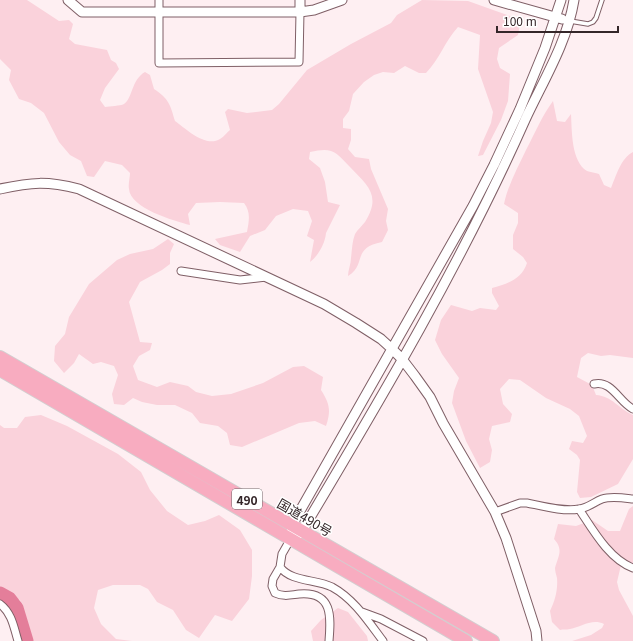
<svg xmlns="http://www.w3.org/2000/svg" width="633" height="641" viewBox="0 0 633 641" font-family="Georgia,'Noto Sans JP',serif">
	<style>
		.green { fill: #fad2db }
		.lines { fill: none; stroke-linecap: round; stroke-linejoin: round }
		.river { stroke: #e47e9a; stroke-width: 15 }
		.service-casing { stroke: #7f5f66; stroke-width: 5.5 }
		.minor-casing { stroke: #7f5f66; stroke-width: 9 }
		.tertiary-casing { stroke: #7f5f66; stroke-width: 11 }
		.trunk-casing { stroke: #d2cfd0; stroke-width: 14 }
		.service { stroke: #fff; stroke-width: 3.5 }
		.minor { stroke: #fff; stroke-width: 7 }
		.tertiary { stroke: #fff; stroke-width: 9 }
		.trunk { stroke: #f8acc0; stroke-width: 12 }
		.labels { text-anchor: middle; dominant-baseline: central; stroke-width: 3; stroke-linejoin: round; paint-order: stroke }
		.shield { fill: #fff; stroke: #716769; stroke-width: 1 }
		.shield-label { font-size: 12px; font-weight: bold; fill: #342629 }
		.street-label { font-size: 13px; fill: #342629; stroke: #fff }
	</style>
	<rect width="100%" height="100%" fill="#feeff2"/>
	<!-- green -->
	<path class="green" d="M0,0H27L59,21L69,20L73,24L69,39L75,44L107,50L111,60L116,63L119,69L105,88L100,100L105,107C110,106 120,106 124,104C133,98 131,80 145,72L150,75L154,89C169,99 170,104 175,121C186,129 206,148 220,139C224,137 227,132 230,130L225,112L228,109L247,113L272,110L279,104L307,70L351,44L391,23L397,15L422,0L468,1L513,17L520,24L518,35L499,48L497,59L500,68L510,74L508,101L501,120L483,155L478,156L483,141L491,123L493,112L478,69L480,35L458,27C445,41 439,60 426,73H419L405,66L394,73L383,72L374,75L364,82L353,94L349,111L343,119V128L351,129V140L348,149L355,157L369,159L371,169L388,209L386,221L388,230L382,242C351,248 367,265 348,276C348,270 351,264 351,258C352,250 352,242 355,234C358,229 362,226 365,222C382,195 367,185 350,167C335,151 332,147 310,152L309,159L320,168L325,182L328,202L340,205L326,233C325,244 318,256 310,262L314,240L307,236L312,221L308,211L293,209L276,216L265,230L250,236L240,252L220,245L215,239L247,232C249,221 251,212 244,203L220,202L196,203L188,214L190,225C174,221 130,208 129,189C128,184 130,178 130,173L122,165L105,161L94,177L87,176L81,161L70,155L59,142L44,113L31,103L19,99L9,80L11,70L0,59Z
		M553,101L557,121L565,122L571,114C572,131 571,161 587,171C590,172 596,173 599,174L604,185L611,188C616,176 621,158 633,152V358L610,355L601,356L588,353L581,358L577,377L592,385L596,395C612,396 619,409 633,415V459L618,484L591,497L580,498L577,492L580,460L577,455L569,449L572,441L583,443L587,436L579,416L570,409L546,398L520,380L509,379L500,389L503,404L512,414L510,422L492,426L489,439L492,450L490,462L480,468L466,441L452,403L454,391L459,378L442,354L435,340L441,320L451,305L472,311L480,308L496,310L499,306L492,293V288C507,284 522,279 527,263L523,257L513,249V235L518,223V213L504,204C508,185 518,167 526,150C535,133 542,116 553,101Z
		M168,239L174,244L170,253V264L162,270L140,282L129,302L140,342L152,343L150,350L139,356L133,366L138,380L157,387L170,382L188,386L196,392L212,396L231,394L263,383L293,367L304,366L323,377L321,390C330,404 331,411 326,426L315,421L299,423L242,447L230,445L227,433L218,426L200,423L192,413L175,405H157L142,402L133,398L124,405L114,404L112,394L118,375L114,366L101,362L93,364L79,354L74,363L64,373L54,361L55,346L65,334L69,317L89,284L117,260L130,254L153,249Z
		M41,415L67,426L118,454L141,472L150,490L167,511L188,525L205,521L219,515L240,530L252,550V576L249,599L232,621L215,615L199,638L186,630L173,610L157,602L148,589L140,585H113L98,590L94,608L101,624L116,639L132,641H33L20,600L0,589V425L4,428H17L25,417Z
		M633,506V563L626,561L621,565L617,582L619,590L633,616V641H572L591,635L602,628L604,624C592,618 581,627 570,629C566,630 563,629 560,630L552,622L550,611C555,601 558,590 557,578C556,574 555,571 555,568C558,556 564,550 554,539L558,524L576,526L592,520L608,531H620L629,509Z
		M338,608L348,612L367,636L368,641H313L311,631L321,620Z"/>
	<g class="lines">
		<!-- river -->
		<path class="river" d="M0,594L9,599L16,608L26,641"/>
		<defs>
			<path id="service" d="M570,21L588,24L593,22L596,18L602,0"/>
			<path id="minor" d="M159,0V63L299,62L300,12
				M181,271L240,280L266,277
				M594,384C612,380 619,402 633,409
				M579,509C593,530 609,559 633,568
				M495,512L520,503H527C542,506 564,512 579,509C588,508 594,502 602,499C611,496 624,498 633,499
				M290,540L282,554L280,567L273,579L272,586L275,593C284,597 290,595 299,594C333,591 331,617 329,641
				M280,567C291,582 316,579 332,587C354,599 368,621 383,641
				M0,604C12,613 14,628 18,641
				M362,612L381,619L423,641"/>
			<path id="tertiary" d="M68,0L82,12H300L314,10L342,0
				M300,0V12
				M494,0L562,19
				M0,189C32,182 47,181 79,189L324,304L356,323L381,339L392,349L402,359L415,376L430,397L443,423L495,512L506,538L536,631L537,641
				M299,534L302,531C382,397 462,262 525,120C543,81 567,43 574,0
				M290,540L292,525L473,206L494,165L520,109L545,48L561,0"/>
			<path id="trunk" d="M0,357L493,641
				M0,370L466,641"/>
		</defs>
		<!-- service casing -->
		<use href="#service" class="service-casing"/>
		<!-- minor casing -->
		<use href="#minor" class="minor-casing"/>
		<!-- tertiary casing -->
		<use href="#tertiary" class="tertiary-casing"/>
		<!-- trunk casing -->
		<use href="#trunk" class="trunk-casing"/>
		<!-- service -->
		<use href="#service" class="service"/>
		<!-- minor -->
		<use href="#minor" class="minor"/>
		<!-- tertiary -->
		<use href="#tertiary" class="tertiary"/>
		<!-- trunk -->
		<use href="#trunk" class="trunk"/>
	</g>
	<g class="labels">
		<!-- shield labels -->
		<rect class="shield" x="232" y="489" width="30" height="20" rx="3"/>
		<g class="shield-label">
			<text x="247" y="499">490</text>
		</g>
		<!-- street labels -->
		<g class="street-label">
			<text transform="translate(305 517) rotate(30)">国道490号</text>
		</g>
	</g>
	<!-- scale -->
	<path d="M497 26v6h121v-6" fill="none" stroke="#342629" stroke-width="2"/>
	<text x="503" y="26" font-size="12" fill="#342629" stroke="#ffffff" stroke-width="3" paint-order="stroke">100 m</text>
</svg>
